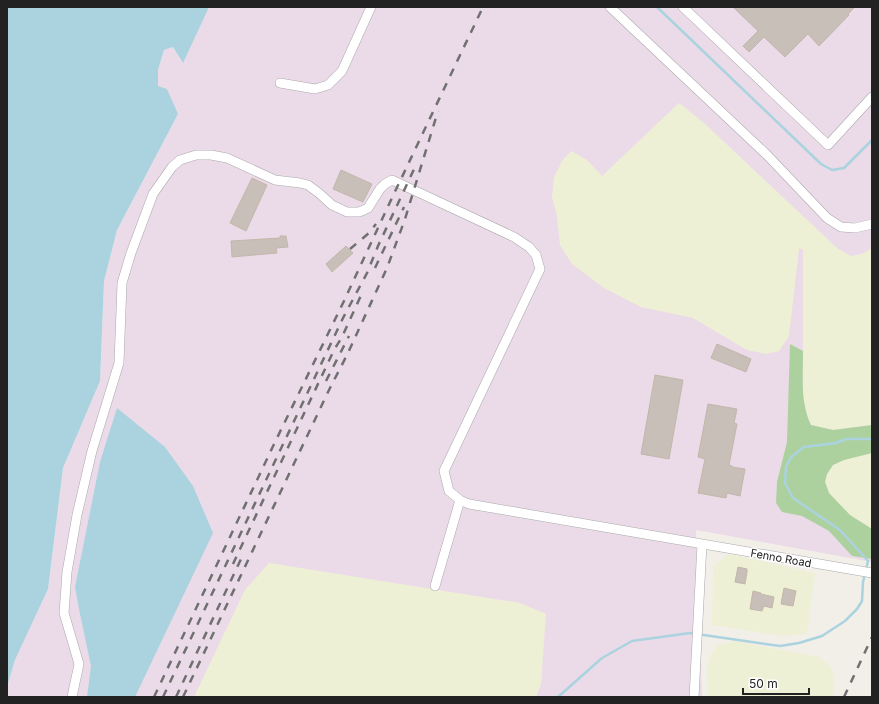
<svg xmlns="http://www.w3.org/2000/svg" width="879" height="704" viewBox="0 0 879 704" font-family="Inter,sans-serif">
	<style>
		.industrial { fill: #ebdbe8 }
		.farmland { fill: #eef0d5 }
		.forest { fill: #add19e }
		.water { fill: #aad3df }
		.lines { fill: none; stroke-linecap: round; stroke-linejoin: round }
		.stream { stroke: #aad3df; stroke-width: 2.5 }
		.building { fill: #c7bfb8; stroke: #c4b6ab }
		.minor-casing { stroke: #a9a9a9; stroke-width: 10 }
		.minor { stroke: #fff; stroke-width: 9 }
		.rail { stroke: #707070; stroke-width: 2.5; stroke-dasharray: 8 8; stroke-linecap: butt }
		.labels { text-anchor: middle; dominant-baseline: central; stroke-width: 3; stroke-linejoin: round; paint-order: stroke }
		.street-label { font-size: 11px; fill: #222; stroke: #fff }
	</style>
	<rect width="100%" height="100%" fill="#f2efe9"/>
	<!-- industrial -->
	<path class="industrial" d="M208,7H872V562L696,530L702,697H7V687L15,660L48,589L63,468L100,381L104,281L117,230L178,114L158,86V70L164,50L173,47L182,62Z"/>
	<!-- farmland -->
	<path class="farmland" d="M679,103L704,123L838,249L851,256L862,254L872,248V425L833,430L811,425L807,417L803,396V250L799,248L789,336L779,351L766,354L747,350L693,318L641,307L604,288L572,264L560,245L557,216L552,197L554,177L562,161L571,151L587,160L602,176Z
		M872,453V529L850,516L829,493L825,482L827,474L833,465L844,460Z
		M729,554L815,573L807,634L784,636L712,625L713,567Z
		M269,563L520,603L546,614L541,684L536,697H194L245,590Z
		M734,641L820,657L831,667L835,680L832,697H708L707,665L712,652L719,645Z"/>
	<!-- forest -->
	<path class="forest" d="M790,344L803,351C803,376 800,402 811,425L833,430L872,425V453L844,460L833,465L827,474L825,482L829,493L850,515L872,529V559L852,556L829,531L802,516L782,512L776,503L777,482L787,442Z"/>
	<!-- water -->
	<path class="water" d="M7,7H209L183,63L173,47L164,50L158,70V86L167,89L178,114L117,230L104,281L100,381L63,468L48,589L15,660L7,687Z
		M117,408L165,447L193,486L213,533L135,697H87L91,666L80,614L75,587L100,462Z"/>
	<g class="lines">
		<!-- stream -->
		<path class="stream" d="M657,7L821,164L832,170L844,168L872,140
			M558,697L602,658L632,641L690,633L780,646L799,643L822,636L845,621L857,609L862,601L863,582L868,561L840,530L793,498L785,483L786,467L791,457L804,447L836,443L846,439H872"/>
	</g>
	<!-- building -->
	<path class="building" d="M733,7H855L848,14L849,15L819,46L808,34L785,57L764,37L749,52L743,46L758,31Z
		M341,170L372,184L363,202L333,189Z
		M252,178L267,185L246,231L230,223Z
		M280,236H286L288,247L276,248L277,253L232,257L231,241L280,238Z
		M346,246L353,253L332,272L326,264Z
		M717,344L751,359L746,372L711,358Z
		M655,375L683,380L669,459L641,454Z
		M708,404L737,409L734,423L737,424L729,465L732,466V467L745,469L740,496L727,493L726,498L698,493L705,459L698,457Z
		M738,567L747,569V572L745,584L735,582Z
		M784,588L796,591L793,606L781,604Z
		M753,591L761,593V594L774,597L772,608L764,606L762,611L750,609Z"/>
	<g class="lines">
		<defs>
			<path id="minor" d="M610,7L767,155L827,218L841,227L855,228L872,224
				M683,7L828,145L872,97
				M280,83L315,89L328,85L342,71L371,7
				M435,586L460,500
				M72,697L79,664L64,613L67,572L77,515L92,451L119,363L122,283L131,253L153,194L172,167L180,160L196,155H211L227,158L275,180L300,183L308,185L320,194L332,205L347,212H359L364,210L368,208L380,189L385,184L392,180L514,237L529,247L536,255L540,269L444,471L449,491L460,500L469,504L872,573
				M694,697L702,544"/>
		</defs>
		<!-- minor casing -->
		<use href="#minor" class="minor-casing"/>
		<!-- minor -->
		<use href="#minor" class="minor"/>
		<!-- rail -->
		<path class="rail" d="M350,249L369,233L376,224
			M375,268L404,207
			M326,381L349,336
			M233,564L334,350L342,337L363,291
			M154,697L276,440L344,301L391,200L483,7
			M163,697L343,318L367,273L378,246L415,167
			M176,697L241,559
			M183,697L329,390L347,355L387,268L405,219L438,111
			M844,697L872,637"/>
	</g>
	<g class="labels">
		<!-- street labels -->
		<g class="street-label">
			<text transform="translate(781 558) rotate(10)">Fenno Road</text>
		</g>
	</g>
	<!-- border -->
	<rect width="879" height="704" fill="none" stroke="#222222" stroke-width="16"/>
	<!-- scale -->
	<path d="M743 688v6h66v-6" fill="none" stroke="#222222" stroke-width="2"/>
	<text x="749" y="688" font-size="12" fill="#222222" stroke="#ffffff" stroke-width="3" paint-order="stroke">50 m</text>
</svg>
